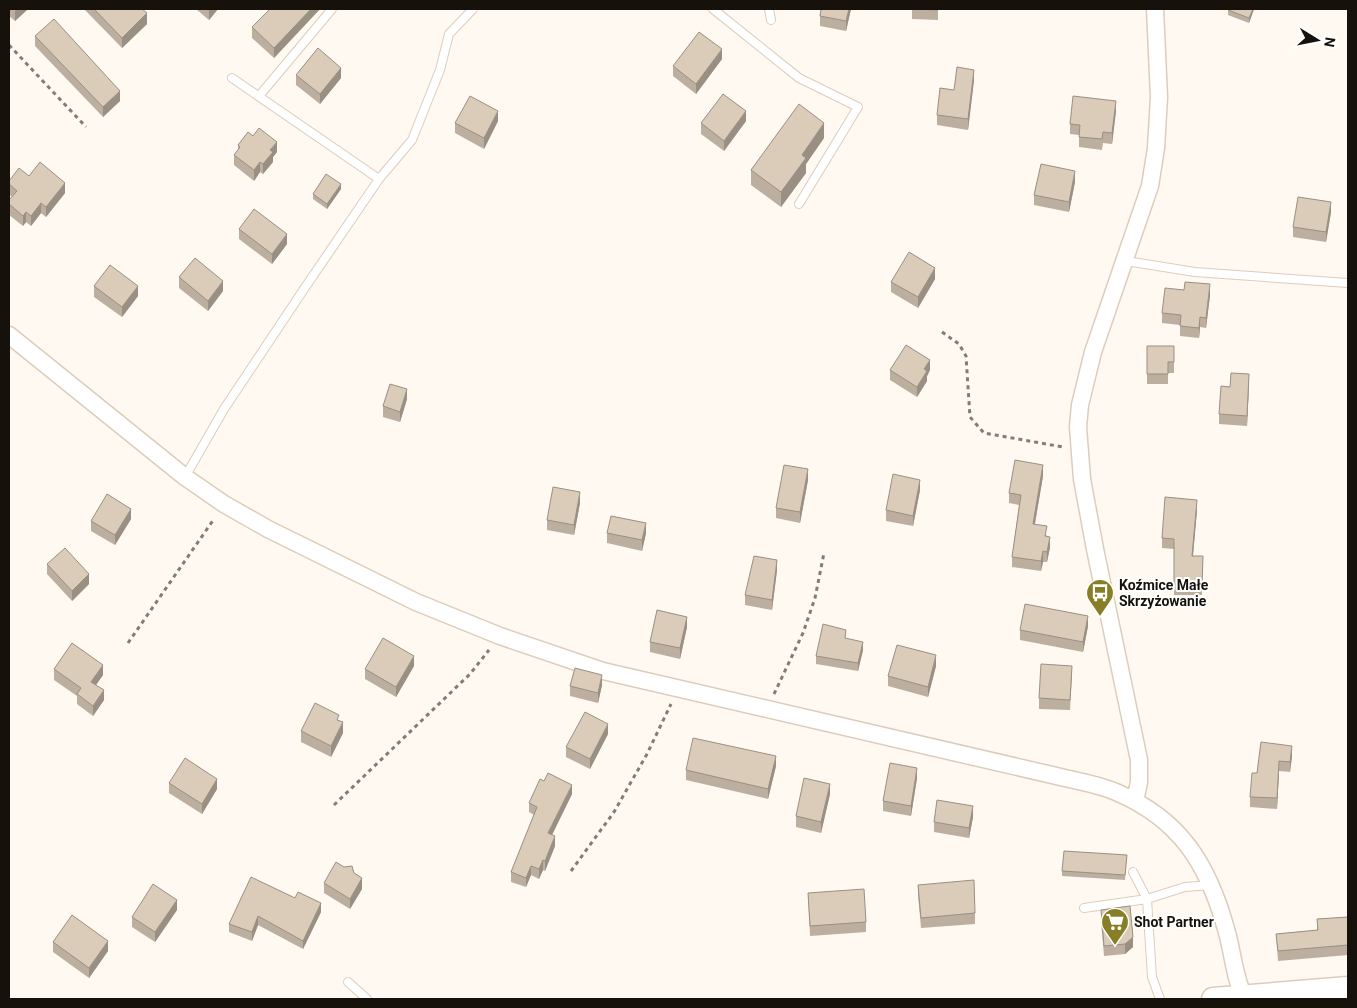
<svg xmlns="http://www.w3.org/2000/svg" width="1357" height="1008" viewBox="0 0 1357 1008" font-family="Roboto,sans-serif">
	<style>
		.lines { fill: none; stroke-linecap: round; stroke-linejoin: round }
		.service-casing { stroke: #dccdbb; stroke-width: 10 }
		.minor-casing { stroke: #dccdbb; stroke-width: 19 }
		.secondary-casing { stroke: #dccdbb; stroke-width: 25 }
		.path { stroke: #817c75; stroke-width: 3; stroke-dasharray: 4 4; stroke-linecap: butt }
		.service { stroke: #fff; stroke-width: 8 }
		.minor { stroke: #fff; stroke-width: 16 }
		.secondary { stroke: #fff; stroke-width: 22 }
		.wall { fill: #bcafa0 }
		.shaded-wall { fill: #998f82 }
		.building { fill: #dbccba; stroke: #998f82 }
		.labels { text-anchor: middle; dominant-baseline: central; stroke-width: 4; stroke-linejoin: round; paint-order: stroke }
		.poi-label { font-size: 14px; font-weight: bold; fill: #16110b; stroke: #fff; text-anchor: start }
	</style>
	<rect width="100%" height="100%" fill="#fff9f1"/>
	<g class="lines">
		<defs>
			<path id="service" d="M713,9L799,78L858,107L799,204
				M769,9L771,20
				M232,78L379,179
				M259,96L332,9
				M1126,261L1195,272L1348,283
				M185,477L224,409L304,289L379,179L412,140L440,70L449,34L473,9
				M1133,872L1147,899L1185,887L1212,885
				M1084,908L1147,899L1152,977L1160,999
				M348,982L367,999"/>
			<path id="minor" d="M9,335L185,477L224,504L268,529L416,602L500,636L603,671L1065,778C1082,782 1100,785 1116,792C1180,819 1208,864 1226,929C1233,952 1234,978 1245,999
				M1135,801L1139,782V760L1095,549L1082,479L1078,427L1080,405L1093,352L1150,186L1156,148L1159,97L1155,9"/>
			<path id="secondary" d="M1213,999L1348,988"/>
		</defs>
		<!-- service casing -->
		<use href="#service" class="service-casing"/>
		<!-- minor casing -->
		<use href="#minor" class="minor-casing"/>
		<!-- secondary casing -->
		<use href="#secondary" class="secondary-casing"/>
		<!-- path -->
		<path class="path" d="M9,45L86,127
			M942,332L959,344L966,356L970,417L984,433L1063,447
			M128,643L214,519
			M774,694L803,633L815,598L824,553
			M334,805L470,674L489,650
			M571,871L614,812L647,754L671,704"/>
		<!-- service -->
		<use href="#service" class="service"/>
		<!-- minor -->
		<use href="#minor" class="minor"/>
		<!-- secondary -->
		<use href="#secondary" class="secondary"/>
	</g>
	<!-- wall -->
	<path class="wall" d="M9,9H28L15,21L9,16Z
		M84,9H142L147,24L122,48Z
		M196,9H218L209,20Z
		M270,9H320L274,58L252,38V27Z
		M821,9H851L846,31L820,26V16Z
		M912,9H938V20L912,19Z
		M1228,9H1254L1249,23L1228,15Z
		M35,36L120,101L103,117L35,46Z
		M722,59L696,94L673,76V66Z
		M296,75L341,78L320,104L296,85Z
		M974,80L968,130L937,125V115L954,90Z
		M1116,111L1112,144L1103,143L1102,150L1079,147V135L1070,134V124Z
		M498,121L484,149L455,133V123Z
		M746,121L724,151L701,134V123Z
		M253,136L277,152L273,157V162L263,174L260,172L254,181L234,165V155L238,150V145Z
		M824,138L806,164V173L781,207L751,185V170Z
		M29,176L65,193L46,217L41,213L31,226L26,222L23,226L9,215V200L12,197L9,194V181Z
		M1075,182L1069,212L1034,205V195Z
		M341,189L327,209L313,199V194Z
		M1331,212L1326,242L1293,237V227Z
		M239,229L287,244L272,264L239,239Z
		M179,277L223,291L208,311L179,288Z
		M935,279L918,308L891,292V282Z
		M94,286L138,296L122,317L94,297Z
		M1210,295L1206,328L1200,327L1199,338L1180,336V325L1162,323V313Z
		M1147,346H1174V373H1168V384H1147Z
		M890,370H930L927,376V381L917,397L890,380Z
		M1249,384L1247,426L1219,424V414L1230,387Z
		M407,399L400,422L383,417V406Z
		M1043,476L1035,524L1047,536L1050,547L1047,562H1043L1041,571L1012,567V557L1019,505L1009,503V493Z
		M808,480L800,523L776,518V508Z
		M920,490L913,526L886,521V510Z
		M580,503L574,535L547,530V520Z
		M1197,510L1193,556H1203L1202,595H1174V549L1162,548V538Z
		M131,519L115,545L91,531V521Z
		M607,533H646L642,551L607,543Z
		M47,564L89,584L72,601L47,574Z
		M777,570L772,610L745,605V595Z
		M1088,626L1083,652L1020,640V630Z
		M687,627L680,659L650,652V642Z
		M846,638L863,650L858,671L816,664V656Z
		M414,666L396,697L365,679V669Z
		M936,666L928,697L888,686V676Z
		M54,669L103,675L96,685L104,700L93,716L77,704V696L54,680Z
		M1072,676L1070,710L1039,709V698Z
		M602,685L598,703L570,696V686Z
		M339,721L343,733L331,757L301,742V731Z
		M608,734L590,769L566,757V747Z
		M1261,742L1292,756L1290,772L1279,771L1277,809L1250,807V797L1257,773Z
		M776,766L768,799L686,780V770Z
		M917,778L911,816L883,811V801Z
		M169,783L217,789L202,814L169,793Z
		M572,794L552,835L555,846L545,871L543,870L539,879L531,875L526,887L511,882V872L534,815L529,812V803Z
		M830,794L821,833L796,827V816Z
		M973,817L969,838L934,832V822Z
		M1127,855L1125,880L1062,876V871Z
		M354,873L362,889L350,909L324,893V883Z
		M918,885L975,913V924L921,928L918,895Z
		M808,893L866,922V932L810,936Z
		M295,898L321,912L303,949L258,925L252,941L229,932V924Z
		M177,910L155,942L132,927V917Z
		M1101,910L1133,947L1125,954L1104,956L1101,921Z
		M1348,917V955L1278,961L1276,934L1317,930V919Z
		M53,942L108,951L89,978L53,952Z"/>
	<!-- shaded-wall -->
	<path class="shaded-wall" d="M17,9H28L15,21V11Z
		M209,9H218L209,20Z
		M311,9H320L274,58V48Z
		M849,9H851L846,31V21Z
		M1253,9H1254L1249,23V18Z
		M147,13V24L122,48V38Z
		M722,49V59L696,94V84Z
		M341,68V78L320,104V94Z
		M974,70V80L968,130V119Z
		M120,91V101L103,117V107Z
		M1116,101V111L1112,144V133Z
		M498,111V121L484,149V138Z
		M746,111V121L724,151V141Z
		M824,123V138L806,164V173L781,207V192L802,155Z
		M277,142V152L273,157V162L263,174V164L270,150Z
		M260,162V172L254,181V170Z
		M1075,171V182L1069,212V202Z
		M65,183V193L46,217V207Z
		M341,184V189L327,209V204Z
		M1331,202V212L1326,242V232Z
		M41,203V213L31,226V216Z
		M26,212V222L23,226V216Z
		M287,234V244L272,264V254Z
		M935,268V279L918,308V297Z
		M223,281V291L208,311V301Z
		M1210,284V295L1206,328V318Z
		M138,286V296L122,317V307Z
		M1200,317V327L1199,338V328Z
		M930,360V370L927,376V381L917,397V387L924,369Z
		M1249,374V384L1247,426V416Z
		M407,389V399L400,422V412Z
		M1043,465V476L1033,534V524Z
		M808,469V480L800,523V512Z
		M920,480V490L913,526V516Z
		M580,492V503L574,535V525Z
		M1197,500V510L1192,566V556Z
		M131,509V519L115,545V535Z
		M646,523V533L642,551V540Z
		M1050,537V547L1047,562V552Z
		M1043,551V562L1041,571V561Z
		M777,560V570L772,610V600Z
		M89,574V584L72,601V591Z
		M1088,616V626L1083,652V642Z
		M687,617V627L680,659V648Z
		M863,642V650L858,671V663Z
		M936,655V666L928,697V687Z
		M414,656V666L396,697V687Z
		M103,665V675L91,692V682Z
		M602,675V685L598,703V693Z
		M104,690V700L93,716V706Z
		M343,722V733L331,757V746Z
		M608,724V734L590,769V759Z
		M1292,746V756L1290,772V762Z
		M776,756V766L768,799V789Z
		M1279,761V771L1277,809V798Z
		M917,768V778L911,816V806Z
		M217,779V789L202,814V804Z
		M830,784V794L821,833V822Z
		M572,785V794L548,843V833Z
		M973,806V817L969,838V828Z
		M555,836V846L545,871V861Z
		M543,860V870L539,879V869Z
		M531,866V875L526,887V878Z
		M362,878V889L350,909V899Z
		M177,900V910L155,942V932Z
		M321,903V912L303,949V941Z
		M258,916V925L252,941V932Z
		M1133,937V947L1125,954V944Z
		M108,941V951L89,978V968Z"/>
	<!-- building -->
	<path class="building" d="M94,9H142L147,13L122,38Z
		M270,9H311L274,48L252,27Z
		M821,9H849L846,21L820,16Z
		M912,9H938V10Z
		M1228,9H1253L1249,18L1228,10Z
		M54,19L120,91L103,107L35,36Z
		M699,32L722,49L696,84L673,66Z
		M318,48L341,68L320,94L296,75Z
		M957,67L974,70L968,119L937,115L940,88L954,90Z
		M723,94L746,111L724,141L701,123Z
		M470,96L498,111L484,138L455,123Z
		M1073,96L1116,101L1112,133L1103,132L1102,139L1079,137L1080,125L1070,124Z
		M799,104L824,123L802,155L806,158L781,192L751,170Z
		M259,128L277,142L270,150L273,152L263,164L260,162L254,170L234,155L240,147L238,145L248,132L253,136Z
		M40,162L65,183L46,207L41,203L31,216L26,212L23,216L9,204V200L17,191L9,184V181L19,168L29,176Z
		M1041,164L1075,171L1069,202L1034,195Z
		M326,174L341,184L327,204L313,194Z
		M1298,197L1331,202L1326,232L1293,227Z
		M254,209L287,234L272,254L239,229Z
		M909,252L935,268L918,297L891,282Z
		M195,258L223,281L208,301L179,277Z
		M110,265L138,286L122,307L94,286Z
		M1185,282L1210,284L1206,318L1200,317L1199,328L1180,326L1181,315L1162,313L1165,288L1184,290Z
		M906,345L930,360L924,369L927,371L917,387L890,370Z
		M1147,346H1174V362H1168V374H1147Z
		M1231,373L1249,374L1247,416L1219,414L1221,386L1230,387Z
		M390,384L407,389L400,412L383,406Z
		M1015,460L1043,465L1033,524L1047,526L1045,536L1050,537L1047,552L1043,551L1041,561L1012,557L1021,495L1009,493Z
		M784,465L808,469L800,512L776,508Z
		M893,474L920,480L913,516L886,510Z
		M553,487L580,492L574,525L547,520Z
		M107,494L131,509L115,535L91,521Z
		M1165,497L1197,500L1192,556H1203L1202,585L1174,584V539L1162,538Z
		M611,516L646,523L642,540L607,533Z
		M65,548L89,574L72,591L47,564Z
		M754,556L777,560L772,600L745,595Z
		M1025,604L1088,616L1083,642L1020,630Z
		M657,610L687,617L680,648L650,642Z
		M823,624L846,630L845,638L863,642L858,663L816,656Z
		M383,638L414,656L396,687L365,669Z
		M72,643L103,665L91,682L104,690L93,706L77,694L81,688L54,669Z
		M897,645L936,655L928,687L888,676Z
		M1041,664L1072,666L1070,700L1039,698Z
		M575,668L602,675L598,693L570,686Z
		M315,703L339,715L337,720L343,722L331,746L301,731Z
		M585,712L608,724L590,759L566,747Z
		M693,738L776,756L768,789L686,770Z
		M1261,742L1292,746L1290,762L1279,761L1277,798L1250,797L1252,773H1257Z
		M185,758L217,779L202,804L169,783Z
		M890,763L917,768L911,806L883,801Z
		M548,773L572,785L548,833L555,836L545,861L543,860L539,869L531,866L526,878L511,872L537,807L529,803L540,779L544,781Z
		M804,778L830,784L821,822L796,816Z
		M937,800L973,806L969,828L934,822Z
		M1064,851L1127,855L1125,875L1062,871Z
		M336,862L344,867L352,866L354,873L362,878L350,899L324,883Z
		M251,877L295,898L298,892L321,903L303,941L258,916L252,932L229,924Z
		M974,880L975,913L921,918L918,885Z
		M153,884L177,900L155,932L132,917Z
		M864,889L866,922L810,926L808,893Z
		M1130,906L1133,937L1125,944L1104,946L1101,910Z
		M72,915L108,941L89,968L53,942Z
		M1348,917V945L1278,951L1276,934L1318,930L1317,919Z"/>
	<!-- icons -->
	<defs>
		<symbol id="bus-pin" viewBox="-11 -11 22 30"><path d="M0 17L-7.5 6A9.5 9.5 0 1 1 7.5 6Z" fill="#877e25" stroke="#fff"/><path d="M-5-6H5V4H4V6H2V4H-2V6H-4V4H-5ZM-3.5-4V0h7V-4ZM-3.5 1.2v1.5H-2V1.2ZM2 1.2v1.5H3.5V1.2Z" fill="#fff"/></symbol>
		<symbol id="supermarket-pin" viewBox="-11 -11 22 30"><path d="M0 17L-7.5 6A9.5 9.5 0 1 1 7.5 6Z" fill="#877e25" stroke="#fff"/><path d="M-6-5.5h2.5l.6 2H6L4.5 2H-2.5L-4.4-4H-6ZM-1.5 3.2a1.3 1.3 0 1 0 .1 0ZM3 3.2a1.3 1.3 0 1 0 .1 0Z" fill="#fff"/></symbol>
	</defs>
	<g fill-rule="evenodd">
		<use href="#bus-pin" x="1084" y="577" width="32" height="43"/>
		<use href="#supermarket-pin" x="1099" y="906" width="32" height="43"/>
	</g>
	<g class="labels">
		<!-- poi labels -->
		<g class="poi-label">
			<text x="1119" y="585">Koźmice Małe<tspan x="1119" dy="16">Skrzyżowanie</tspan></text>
			<text x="1134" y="922">Shot Partner</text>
		</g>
	</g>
	<!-- border -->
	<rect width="1357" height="1008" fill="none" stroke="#16110b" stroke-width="20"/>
	<!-- north arrow -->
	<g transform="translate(1317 40) rotate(100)" stroke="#ffffff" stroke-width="4" paint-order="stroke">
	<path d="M0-4L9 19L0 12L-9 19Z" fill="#16110b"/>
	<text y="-8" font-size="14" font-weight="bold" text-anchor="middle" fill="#16110b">N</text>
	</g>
</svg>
